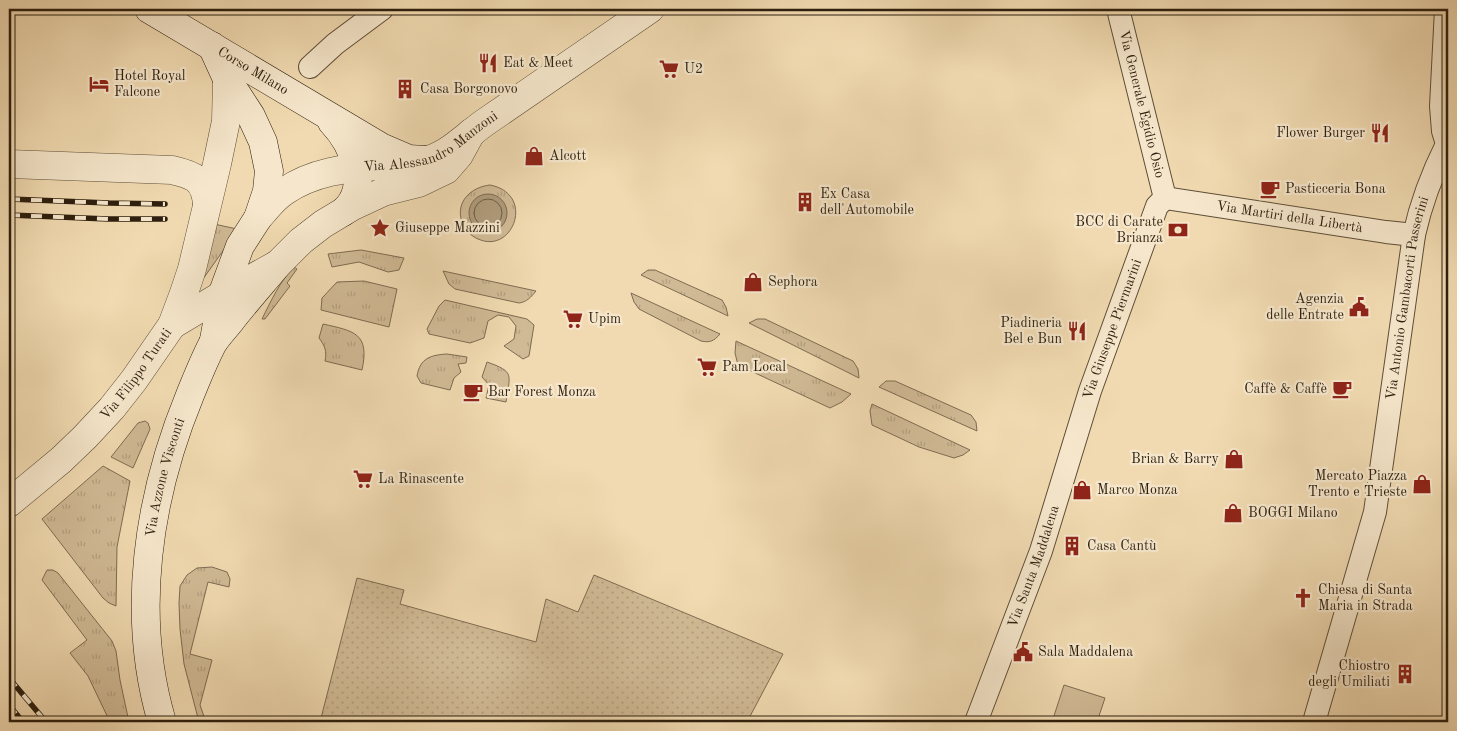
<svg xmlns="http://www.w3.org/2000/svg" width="1457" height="731" viewBox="0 0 1457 731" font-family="'Old Standard TT',serif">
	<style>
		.grass { fill: url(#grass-tufts); stroke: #7e6c52; fill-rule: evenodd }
		.garden { fill: url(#garden-dots); stroke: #7e6c52 }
		.pitch { fill: #d0ba95; stroke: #7e6c52 }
		.water { fill: #ae9a7a; stroke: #7a694f }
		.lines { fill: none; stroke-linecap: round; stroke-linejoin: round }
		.shore { stroke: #6e5c44; stroke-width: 1 }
		.minor-casing { stroke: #5e4e37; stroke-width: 24 }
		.tertiary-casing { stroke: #5e4e37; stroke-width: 29 }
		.secondary-casing { stroke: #2d1f0e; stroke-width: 29 }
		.minor { stroke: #f6e7cc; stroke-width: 22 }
		.tertiary { stroke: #f6e7cc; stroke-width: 28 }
		.secondary { stroke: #f6e7cc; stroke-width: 28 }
		.rail-casing { stroke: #2d1f0e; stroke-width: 5.5 }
		.rail { stroke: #f6e7cc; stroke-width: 4; stroke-dasharray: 11; stroke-linecap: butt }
		.labels { text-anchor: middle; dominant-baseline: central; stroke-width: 4.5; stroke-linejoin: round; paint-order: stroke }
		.poi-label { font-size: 14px; fill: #2d1f0e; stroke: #f6e7cc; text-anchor: start }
		.street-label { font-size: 14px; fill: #2d1f0e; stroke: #f6e7cc }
	</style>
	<defs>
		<pattern id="grass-tufts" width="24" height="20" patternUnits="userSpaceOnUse" patternTransform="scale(1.25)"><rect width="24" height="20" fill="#d0ba95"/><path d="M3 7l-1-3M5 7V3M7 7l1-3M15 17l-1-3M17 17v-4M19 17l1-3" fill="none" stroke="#b39f7f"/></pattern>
		<pattern id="garden-dots" width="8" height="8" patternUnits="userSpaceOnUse" patternTransform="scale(1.25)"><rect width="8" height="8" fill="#d0ba95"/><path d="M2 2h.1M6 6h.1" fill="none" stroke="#b39f7f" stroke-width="1.8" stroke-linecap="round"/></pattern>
	</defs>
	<rect width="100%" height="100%" fill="#f1dab1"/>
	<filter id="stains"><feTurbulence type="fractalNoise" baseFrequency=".004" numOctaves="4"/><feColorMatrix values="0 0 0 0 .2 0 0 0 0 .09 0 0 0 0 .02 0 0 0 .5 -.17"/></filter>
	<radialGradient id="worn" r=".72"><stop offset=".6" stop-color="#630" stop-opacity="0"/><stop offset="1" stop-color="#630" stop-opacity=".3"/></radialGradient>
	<!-- grass -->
	<path class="grass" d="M490,185C536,194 513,255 478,239C471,236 465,230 462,222C455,202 471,187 490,185ZM505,205C509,219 503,229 489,232Z
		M214,224L237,229L230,241L203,279Z
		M361,250L404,258L399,270L388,272L359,262L332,267L328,254Z
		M294,267L297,269L287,283L290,286L265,319H262C271,301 280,281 294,267Z
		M648,270H655L722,300L726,307L728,316L641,275Z
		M443,271L536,291C531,297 527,302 519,303L455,289L449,284Z
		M364,281L397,289L389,327L321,310L322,298L337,282Z
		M631,293L720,334C714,341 710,343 701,341L639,309L634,302Z
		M445,300L527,319L534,325L529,356L523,359L504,346L514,339L516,326L509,317L498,315L488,321L484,338L470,343L429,334L427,329L439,306Z
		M757,319H765L853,361L858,369L859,378L749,323Z
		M323,324C354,331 370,333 362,370L325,361C327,351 325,346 319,338Z
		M736,341L851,394L842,402L830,408L738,365L735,353Z
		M447,354L467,357L466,363L458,364L461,372L454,378L450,390L421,383L417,376C420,358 431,355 447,354Z
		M487,362C515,372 510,374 506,402L486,398L489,385L482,377Z
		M886,381H895L971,415L976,422L977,431L879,387Z
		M872,404L970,450L963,455L954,458L919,447L872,425L870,411Z
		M145,421L148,423L150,429L133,468L111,457L138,423Z
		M103,466L130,481L117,547L116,606L109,603L103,598L42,519Z
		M212,567L227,572L230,579L229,587L208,582L190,654L212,660L200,705L206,722H199L184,664L180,629L179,603L180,586L187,575L197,568Z
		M47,570H53L58,573L112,641L116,651L120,680L129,722H110L88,676L70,653L87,640L42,580Z"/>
	<!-- garden -->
	<path class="garden" d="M594,575L783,654L747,722H320L357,578L404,590L400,604L536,642L546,599L578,612Z"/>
	<!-- pitch -->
	<path class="pitch" d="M1064,685L1105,698L1097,722H1052Z"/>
	<!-- water -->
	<path class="water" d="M469 213a19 19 0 1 1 38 0a19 19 0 1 1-38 0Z"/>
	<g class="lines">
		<!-- shore -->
		<path class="shore" d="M474 213a14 14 0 1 1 28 0a14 14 0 1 1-28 0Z"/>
		<defs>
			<g id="minor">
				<path id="s1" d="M1118,9L1165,198"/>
				<path d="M310,67L335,44L382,9"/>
				<path id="s2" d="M1165,198L1386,232L1414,235"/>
				<path id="s3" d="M976,722L1041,551L1090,391L1157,206L1165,198"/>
				<path id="s4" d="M1314,722L1375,512L1414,235C1421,203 1432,174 1447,144L1443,131L1441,106L1446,9"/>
			</g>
			<g id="tertiary">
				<path d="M9,164L172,170C194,175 204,179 207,203"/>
				<path id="s5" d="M258,218C266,209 274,198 285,191C313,172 345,168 379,166C396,165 414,164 431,159C452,152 469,133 487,121C542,83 596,46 650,9"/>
				<path d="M172,325L184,293L192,269L217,164L226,121L227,79"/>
				<path id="s6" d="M9,503L61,460L85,437L112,408L134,380L172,325L222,295L278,264L301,241L323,224L353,206L383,192L419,183L446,170L459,155L471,133"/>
			</g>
			<g id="secondary">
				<path id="s7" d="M149,9L381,147L409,159L425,160"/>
				<path d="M212,46L227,79L251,116L263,142L269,171L267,191L258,218L240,246L222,295L214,340"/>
				<path d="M332,122C353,144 372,188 343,212"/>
				<path id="s8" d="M162,722C130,614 148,497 190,395C197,378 204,360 213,343C218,335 226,327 232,319C247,300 263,282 278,264"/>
			</g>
		</defs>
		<!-- minor casing -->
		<use href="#minor" class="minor-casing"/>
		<!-- tertiary casing -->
		<use href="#tertiary" class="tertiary-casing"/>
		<!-- secondary casing -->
		<use href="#secondary" class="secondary-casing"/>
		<!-- minor -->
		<use href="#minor" class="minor"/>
		<!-- tertiary -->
		<use href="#tertiary" class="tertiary"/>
		<!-- secondary -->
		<use href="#secondary" class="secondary"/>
		<defs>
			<path id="rail" d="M9,199L109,203L165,204
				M9,215L108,219H165
				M9,678L46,722
				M9,705L23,722"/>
		</defs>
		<!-- rail casing -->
		<use href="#rail" class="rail-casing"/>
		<!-- rail -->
		<use href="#rail" class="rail"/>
	</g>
	<!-- icons -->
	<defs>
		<symbol id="restaurant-bare" viewBox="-9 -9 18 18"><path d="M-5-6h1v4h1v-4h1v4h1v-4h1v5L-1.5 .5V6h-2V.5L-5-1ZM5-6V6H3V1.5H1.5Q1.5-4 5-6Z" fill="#8f2418" stroke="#f6e7cc" stroke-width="2.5" paint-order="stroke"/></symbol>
		<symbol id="supermarket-bare" viewBox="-9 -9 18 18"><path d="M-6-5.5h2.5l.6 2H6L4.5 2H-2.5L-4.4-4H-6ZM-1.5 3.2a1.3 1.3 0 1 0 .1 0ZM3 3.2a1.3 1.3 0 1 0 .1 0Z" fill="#8f2418" stroke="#f6e7cc" stroke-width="2.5" paint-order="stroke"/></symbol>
		<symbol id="hotel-bare" viewBox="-9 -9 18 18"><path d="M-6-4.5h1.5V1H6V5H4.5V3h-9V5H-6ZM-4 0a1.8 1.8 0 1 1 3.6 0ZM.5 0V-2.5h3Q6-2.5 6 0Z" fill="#8f2418" stroke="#f6e7cc" stroke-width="2.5" paint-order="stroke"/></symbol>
		<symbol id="building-bare" viewBox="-9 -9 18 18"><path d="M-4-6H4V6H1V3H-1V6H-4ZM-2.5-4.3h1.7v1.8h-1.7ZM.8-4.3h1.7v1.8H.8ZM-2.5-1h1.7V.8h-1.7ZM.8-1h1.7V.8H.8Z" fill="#8f2418" stroke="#f6e7cc" stroke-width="2.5" paint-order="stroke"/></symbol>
		<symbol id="shop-bare" viewBox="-9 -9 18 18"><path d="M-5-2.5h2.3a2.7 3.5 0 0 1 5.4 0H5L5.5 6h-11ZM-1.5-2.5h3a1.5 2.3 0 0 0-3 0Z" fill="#8f2418" stroke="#f6e7cc" stroke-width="2.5" paint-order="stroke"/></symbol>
		<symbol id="cafe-bare" viewBox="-9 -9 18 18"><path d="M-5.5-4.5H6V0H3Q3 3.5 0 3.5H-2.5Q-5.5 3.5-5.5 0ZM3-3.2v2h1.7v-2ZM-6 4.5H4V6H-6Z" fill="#8f2418" stroke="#f6e7cc" stroke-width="2.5" paint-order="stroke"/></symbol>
		<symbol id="sight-bare" viewBox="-9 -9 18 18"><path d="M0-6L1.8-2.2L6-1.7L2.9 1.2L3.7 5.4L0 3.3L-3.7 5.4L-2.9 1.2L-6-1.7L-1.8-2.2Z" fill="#8f2418" stroke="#f6e7cc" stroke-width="2.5" paint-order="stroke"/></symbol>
		<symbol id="bank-bare" viewBox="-9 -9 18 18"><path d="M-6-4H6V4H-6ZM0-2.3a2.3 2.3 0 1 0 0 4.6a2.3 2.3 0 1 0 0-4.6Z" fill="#8f2418" stroke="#f6e7cc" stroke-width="2.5" paint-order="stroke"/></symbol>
		<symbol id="civic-bare" viewBox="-9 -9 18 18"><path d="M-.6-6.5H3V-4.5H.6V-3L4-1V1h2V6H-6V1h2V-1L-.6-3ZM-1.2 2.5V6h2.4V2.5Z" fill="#8f2418" stroke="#f6e7cc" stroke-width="2.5" paint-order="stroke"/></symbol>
		<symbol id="church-bare" viewBox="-9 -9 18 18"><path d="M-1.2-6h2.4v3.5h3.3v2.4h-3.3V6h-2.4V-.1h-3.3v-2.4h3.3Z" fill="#8f2418" stroke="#f6e7cc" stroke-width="2.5" paint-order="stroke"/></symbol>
	</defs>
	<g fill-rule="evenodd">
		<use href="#restaurant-bare" x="474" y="49" width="28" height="28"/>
		<use href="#supermarket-bare" x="655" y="55" width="28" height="28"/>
		<use href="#hotel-bare" x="85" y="70" width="28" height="28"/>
		<use href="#building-bare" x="391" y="75" width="28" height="28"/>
		<use href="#restaurant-bare" x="1366" y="119" width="28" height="28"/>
		<use href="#shop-bare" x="520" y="142" width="28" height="28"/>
		<use href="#cafe-bare" x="1256" y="175" width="28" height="28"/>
		<use href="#building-bare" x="791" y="188" width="28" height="28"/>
		<use href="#sight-bare" x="366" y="214" width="28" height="28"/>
		<use href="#bank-bare" x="1164" y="216" width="28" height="28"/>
		<use href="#shop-bare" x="739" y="268" width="28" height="28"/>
		<use href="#civic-bare" x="1345" y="293" width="28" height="28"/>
		<use href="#supermarket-bare" x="559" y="305" width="28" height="28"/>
		<use href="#restaurant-bare" x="1063" y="317" width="28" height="28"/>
		<use href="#supermarket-bare" x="693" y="353" width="28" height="28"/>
		<use href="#cafe-bare" x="1328" y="375" width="28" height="28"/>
		<use href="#cafe-bare" x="459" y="378" width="28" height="28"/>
		<use href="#shop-bare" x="1220" y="445" width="28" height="28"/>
		<use href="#supermarket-bare" x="349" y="465" width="28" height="28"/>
		<use href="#shop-bare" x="1408" y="470" width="28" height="28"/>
		<use href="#shop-bare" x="1068" y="476" width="28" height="28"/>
		<use href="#shop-bare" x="1219" y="499" width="28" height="28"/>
		<use href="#building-bare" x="1058" y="532" width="28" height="28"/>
		<use href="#church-bare" x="1289" y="584" width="28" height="28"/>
		<use href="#civic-bare" x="1009" y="638" width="28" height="28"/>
		<use href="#building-bare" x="1391" y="660" width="28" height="28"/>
	</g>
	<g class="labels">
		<!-- poi labels -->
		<g class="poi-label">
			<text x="503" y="63">Eat &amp; Meet</text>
			<text x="684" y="69">U2</text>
			<text x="114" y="76">Hotel Royal<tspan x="114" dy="16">Falcone</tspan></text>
			<text x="420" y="89">Casa Borgonovo</text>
			<text x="1365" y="133" text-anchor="end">Flower Burger</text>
			<text x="549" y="156">Alcott</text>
			<text x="1285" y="189">Pasticceria Bona</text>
			<text x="820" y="194">Ex Casa<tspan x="820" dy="16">dell'Automobile</tspan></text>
			<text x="1163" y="222" text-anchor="end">BCC di Carate<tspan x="1163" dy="16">Brianza</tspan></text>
			<text x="395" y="228">Giuseppe Mazzini</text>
			<text x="768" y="282">Sephora</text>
			<text x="1344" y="299" text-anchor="end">Agenzia<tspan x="1344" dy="16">delle Entrate</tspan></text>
			<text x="588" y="319">Upim</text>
			<text x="1062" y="323" text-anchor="end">Piadineria<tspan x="1062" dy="16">Bel e Bun</tspan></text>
			<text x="722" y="367">Pam Local</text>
			<text x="1327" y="389" text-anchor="end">Caffè &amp; Caffè</text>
			<text x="488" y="392">Bar Forest Monza</text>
			<text x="1219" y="459" text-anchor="end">Brian &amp; Barry</text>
			<text x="1407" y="476" text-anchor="end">Mercato Piazza<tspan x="1407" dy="16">Trento e Trieste</tspan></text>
			<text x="378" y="479">La Rinascente</text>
			<text x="1097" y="490">Marco Monza</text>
			<text x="1248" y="513">BOGGI Milano</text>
			<text x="1087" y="546">Casa Cantù</text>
			<text x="1318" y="590">Chiesa di Santa<tspan x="1318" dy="16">Maria in Strada</tspan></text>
			<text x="1038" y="652">Sala Maddalena</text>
			<text x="1390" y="666" text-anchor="end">Chiostro<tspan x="1390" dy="16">degli Umiliati</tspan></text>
		</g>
		<!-- street labels -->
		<g class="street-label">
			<text stroke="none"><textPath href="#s7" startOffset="121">Corso Milano</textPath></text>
			<text stroke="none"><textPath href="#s1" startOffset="98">Via Generale Egidio Osio</textPath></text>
			<text stroke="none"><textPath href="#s5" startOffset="195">Via Alessandro Manzoni</textPath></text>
			<text stroke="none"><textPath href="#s2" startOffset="126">Via Martiri della Libertà</textPath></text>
			<text stroke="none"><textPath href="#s4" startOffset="435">Via Antonio Gambacorti Passerini</textPath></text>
			<text stroke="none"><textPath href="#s3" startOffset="416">Via Giuseppe Piermarini</textPath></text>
			<text stroke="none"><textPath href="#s6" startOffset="182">Via Filippo Turati</textPath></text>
			<text stroke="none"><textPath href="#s8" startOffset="248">Via Azzone Visconti</textPath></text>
			<text stroke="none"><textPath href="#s3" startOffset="166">Via Santa Maddalena</textPath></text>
		</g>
	</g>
	<!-- margin -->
	<rect width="1457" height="731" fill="none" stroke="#f1dab1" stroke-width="30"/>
	<rect x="10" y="10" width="1437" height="711" fill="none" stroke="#2d1f0e" stroke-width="2.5"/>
	<rect x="15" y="15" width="1427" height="701" fill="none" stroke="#2d1f0e"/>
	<rect width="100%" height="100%" filter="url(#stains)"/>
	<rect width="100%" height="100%" fill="url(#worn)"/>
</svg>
